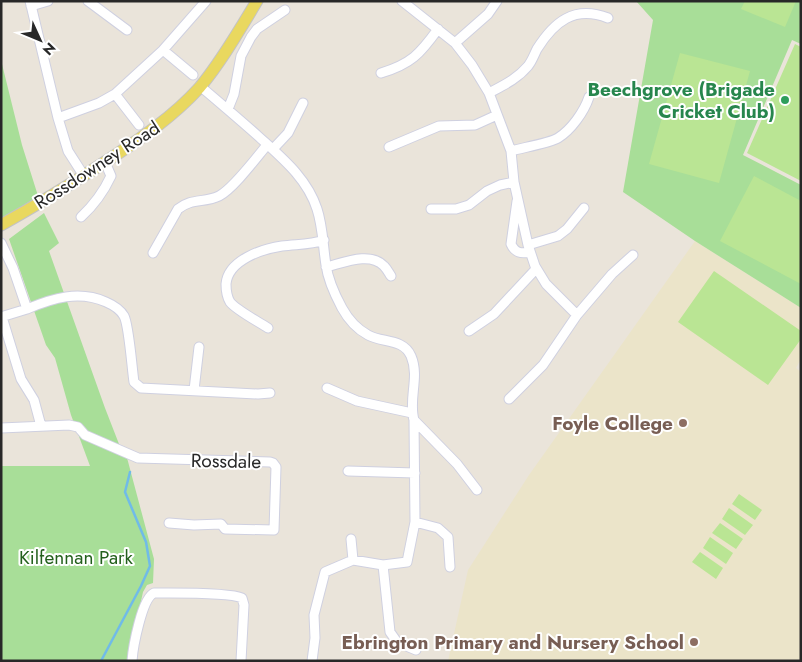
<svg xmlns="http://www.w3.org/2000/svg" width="802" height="662" viewBox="0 0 802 662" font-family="Jost,sans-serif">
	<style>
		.education { fill: #ebe4c9 }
		.green { fill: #a8de98 }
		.pitch { fill: #bae594 }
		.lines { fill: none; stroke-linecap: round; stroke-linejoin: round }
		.stream { stroke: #70bbe8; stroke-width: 2.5 }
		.minor-casing { stroke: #cfd0e0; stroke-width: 11 }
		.major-casing { stroke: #c3c3c3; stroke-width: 13 }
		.minor { stroke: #fff; stroke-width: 9 }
		.major { stroke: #e9d85f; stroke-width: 11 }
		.leisure-dot { fill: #2e9e5b; stroke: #fff; stroke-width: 2 }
		.education-dot { fill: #8d6e63; stroke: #fff; stroke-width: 2 }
		.labels { text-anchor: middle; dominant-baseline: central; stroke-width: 4; stroke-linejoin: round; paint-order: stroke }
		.leisure-label { font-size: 19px; font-weight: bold; fill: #27864d; stroke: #fff; text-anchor: end }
		.street-label { font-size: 19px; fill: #282828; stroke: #fff }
		.education-label { font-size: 19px; font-weight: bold; fill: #785e54; stroke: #fff; text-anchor: end }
		.park-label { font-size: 19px; fill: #23601c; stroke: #fff }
	</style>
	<rect width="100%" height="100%" fill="#eae4da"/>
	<!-- education -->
	<path class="education" d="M695,241L801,308V359L796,368L801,372V661H448L468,570L529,475Z"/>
	<!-- green -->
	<path class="green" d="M636,1H801V44L792,40L743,155L801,185V308L695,241L623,192L653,20Z
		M1,60L22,145L39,199L1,219Z
		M44,213L59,243L49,251L105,408L119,444L126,454L154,559L153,583L147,585L143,592L128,661H1V466H90L71,415L55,358L46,345L9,239Z"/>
	<!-- pitch -->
	<path class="pitch" d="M745,1H796L785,27L741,9Z
		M795,44L801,47V181L747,153Z
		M680,53L750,71L719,183L649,164Z
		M754,176L801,201V284L720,241Z
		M714,271L801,331V339L768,385L678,322Z
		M739,494L762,510L755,520L732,504Z
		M729,508L753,525L745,535L722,519Z
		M720,523L743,539L736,549L712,533Z
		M710,537L733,553L726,564L703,548Z
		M700,552L723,568L716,579L692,562Z"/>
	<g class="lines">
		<!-- stream -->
		<path class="stream" d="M101,661L141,586L150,566L146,542L125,492L130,472"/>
		<defs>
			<path id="minor" d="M30,1L58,118L68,151L84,176
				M88,1L127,30
				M402,1L455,43L472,65L489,93L511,151L514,182L528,245L535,266L546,284L577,315
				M31,6L48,1
				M455,43L488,14L497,1
				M163,50L193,75
				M381,73C411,64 420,54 438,29
				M200,86C220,103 239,119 258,136C282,158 307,178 317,209C323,227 323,247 326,265C328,280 335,295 342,308C348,319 357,329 368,335C382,343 403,338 411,356C420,377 408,399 414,420L415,522L407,562L383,565L353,560L325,572L314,615L315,638L312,661
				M489,93C504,85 517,79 528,66C532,61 534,55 537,49C554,22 574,5 608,18
				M115,94L139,125
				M228,109L234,94L241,56L251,37L257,29L285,10
				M58,118L99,103L115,94L163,50L206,1
				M389,147L439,126L475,125L497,115
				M273,149L288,133L303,103
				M511,151C521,148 550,143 558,138C571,130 584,112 589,97
				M517,201L511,244C515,253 521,254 530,252
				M431,209H456L469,205L487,191L500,185L514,182
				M81,217C94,205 103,193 111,176L105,162
				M1,243L13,268L27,309C53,298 79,290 106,302C113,305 120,309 124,316C129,325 132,369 134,382L141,388L258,394L270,393
				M528,245L558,236L567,229L584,208
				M153,253L178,209C191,198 205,203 219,196C233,189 256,158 267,145
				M326,267C343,263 370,251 384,266C387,269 389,273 391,276
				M1,317L27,309
				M2,317L21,379L34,400L41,426
				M268,328C259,322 236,310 230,302C227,297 226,290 226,284C228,260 262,249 282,246C297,244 310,245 324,240
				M469,331L494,314L536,269L535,266
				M327,388L357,401L412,413
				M194,390L199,347
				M509,399L543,365L577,315L612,274L633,255
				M414,420L457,464L477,490
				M1,428L69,425L78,427L85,435L138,458L270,462L273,463L276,467L274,530L225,529L221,524L194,525L169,523
				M348,471L415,473
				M415,522L438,528L448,537L450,567
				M351,539L353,560
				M383,565L390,632L397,642L416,650
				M132,661C133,647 142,598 154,593C172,593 229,592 242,598L244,605L241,661"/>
			<path id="major" d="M1,225C37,205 71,184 105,162C139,140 173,117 200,87C221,62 240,29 257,1"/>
		</defs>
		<!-- minor casing -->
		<use href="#minor" class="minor-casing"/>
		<!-- major casing -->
		<use href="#major" class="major-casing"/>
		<!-- minor -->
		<use href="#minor" class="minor"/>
		<!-- major -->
		<use href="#major" class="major"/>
	</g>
	<!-- markers -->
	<circle class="leisure-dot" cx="785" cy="100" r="5"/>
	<g class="education-dot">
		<circle cx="683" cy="423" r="5"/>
		<circle cx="694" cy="642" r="5"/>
	</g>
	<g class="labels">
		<!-- leisure labels -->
		<g class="leisure-label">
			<text x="775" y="89">Beechgrove (Brigade<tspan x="775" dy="22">Cricket Club)</tspan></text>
		</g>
		<!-- street labels -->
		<g class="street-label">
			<text transform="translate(97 165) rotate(-33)">Rossdowney Road</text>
			<text transform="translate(226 461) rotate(1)">Rossdale</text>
		</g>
		<!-- education labels -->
		<g class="education-label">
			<text x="673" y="423">Foyle College</text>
			<text x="684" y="642">Ebrington Primary and Nursery School</text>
		</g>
		<!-- park labels -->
		<g class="park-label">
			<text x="76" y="557">Kilfennan Park</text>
		</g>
	</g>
	<!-- border -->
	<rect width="802" height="662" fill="none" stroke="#282828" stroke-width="5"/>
	<!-- north arrow -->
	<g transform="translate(40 40) rotate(134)" stroke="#ffffff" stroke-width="4" paint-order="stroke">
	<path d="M0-4L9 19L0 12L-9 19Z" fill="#282828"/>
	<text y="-8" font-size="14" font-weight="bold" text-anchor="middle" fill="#282828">N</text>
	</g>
</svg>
